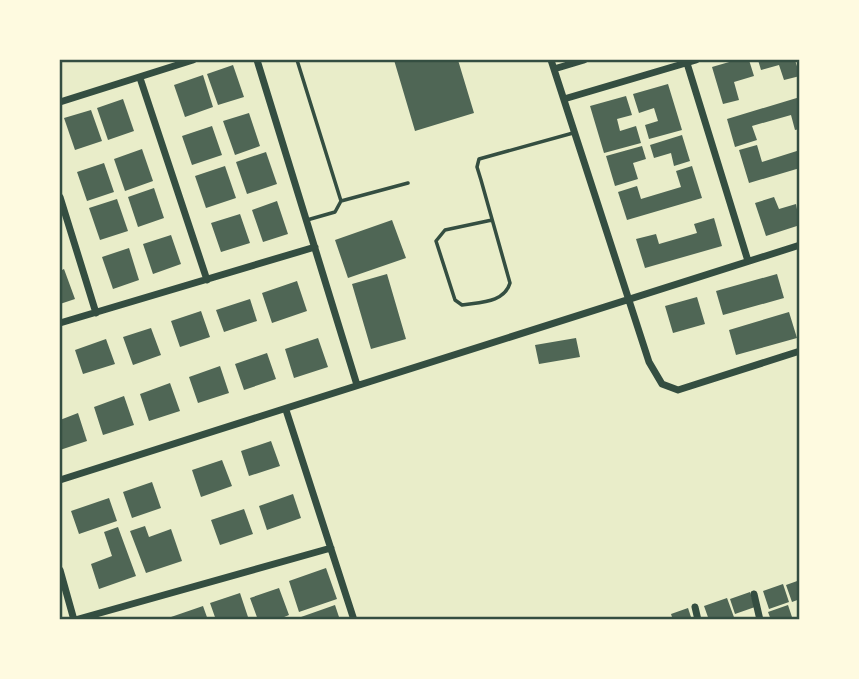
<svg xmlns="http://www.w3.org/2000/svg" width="859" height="679" viewBox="0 0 859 679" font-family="Lato,sans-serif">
<rect width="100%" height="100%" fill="#e9edc9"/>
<path fill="#4f6655" d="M394,60H458L474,113L415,131Z
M736,60H749L754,76L734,82L739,100L723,104L712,67Z
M758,60H795L800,76L784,80L779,65L761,70Z
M233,65L244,97L218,105L207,74Z
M203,75L213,107L185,117L174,85Z
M668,84L682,130L649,139L645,125L658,121L654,108L639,113L633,94Z
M626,96L632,115L617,119L620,131L636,126L641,143L604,153L590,106Z
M800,97V129L795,130L791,115L752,126L757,140L735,147L727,119Z
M123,99L134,131L108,140L97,108Z
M91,110L102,141L75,150L64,118Z
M249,113L260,146L235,155L223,121Z
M212,126L222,155L192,165L182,136Z
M682,135L690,161L674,166L671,153L654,158L650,145Z
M757,145L762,162L800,150V168L749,183L739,150Z
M642,146L646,159L633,163L638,179L615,186L606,156Z
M142,149L153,181L125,191L114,159Z
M266,152L277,184L247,194L236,162Z
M104,163L114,192L87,201L77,172Z
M225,166L236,198L206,208L195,176Z
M692,166L702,198L627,220L618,192L637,186L641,199L681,187L676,171Z
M154,188L164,218L138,227L128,197Z
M774,197L779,209L796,204L800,225L766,236L755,203Z
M117,199L128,231L100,240L89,208Z
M277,201L288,234L263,242L252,210Z
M240,214L250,243L221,252L211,223Z
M714,218L722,246L645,268L636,239L656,234L659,244L697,233L694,224Z
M392,220L406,258L348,278L335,240Z
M171,235L181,264L153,274L143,244Z
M129,248L139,280L113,289L102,257Z
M64,269L75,299L60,304V271Z
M387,274L406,339L371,349L352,284Z
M777,274L784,298L723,315L716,291Z
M297,281L307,311L272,323L262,293Z
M697,297L705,324L673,333L665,306Z
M250,299L257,321L224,332L216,310Z
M201,311L210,337L180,347L171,321Z
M789,312L797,338L736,355L729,330Z
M151,328L161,355L133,365L123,337Z
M318,338L328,367L294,378L285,349Z
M576,338L580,357L539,364L535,345Z
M106,339L115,364L83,374L75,350Z
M267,353L276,379L244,390L235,364Z
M220,366L229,393L198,403L189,377Z
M170,383L180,411L149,421L140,394Z
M124,396L134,425L103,435L94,407Z
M78,413L87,441L60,450V420Z
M271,441L280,466L249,476L241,451Z
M222,460L232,486L201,497L192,470Z
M152,482L161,508L132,518L123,492Z
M293,494L301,518L267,530L259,506Z
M109,498L117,521L79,534L71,511Z
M244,509L253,534L220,545L211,520Z
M145,526L149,537L171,529L182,561L146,573L130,531Z
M118,527L136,576L99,589L91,564L112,556L104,532Z
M326,568L337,599L299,612L289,581Z
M800,580V599L792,602L786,585Z
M783,584L789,602L769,609L763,591Z
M279,588L289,615L277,620H258L250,598Z
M750,592L755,607L735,614L730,599Z
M240,593L249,620H216L210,603Z
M727,598L735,620H709L704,606Z
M335,605L340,620H302L301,617Z
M788,605L793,620H771L768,612Z
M203,606L208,620H172L171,617Z
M688,608L692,620H673L671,614Z"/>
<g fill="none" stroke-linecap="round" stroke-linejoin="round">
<path stroke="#344e41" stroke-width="3.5" d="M297,60L341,201L335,212L307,220
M341,201L408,183
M492,220L445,230L436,241L455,300L462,305C480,302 504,303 510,283L481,180L477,167L479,159L573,133"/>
<path stroke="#344e41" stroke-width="7" d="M257,60L357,385
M551,60L649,362L662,384L678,390L800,351
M686,60L748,261
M554,69L584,60
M140,78L207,280
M564,99L696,60
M60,102L193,60
M60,197L96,313
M60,323L315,247
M286,410L354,620
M60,480L800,245
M60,570L74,620
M754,594L760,620
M695,607L698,620
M75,620L331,548"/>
</g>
<rect width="859" height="679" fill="none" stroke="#fefae0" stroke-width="122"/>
<rect x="61" y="61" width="737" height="557" fill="none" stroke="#344e41" stroke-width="2.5"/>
</svg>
